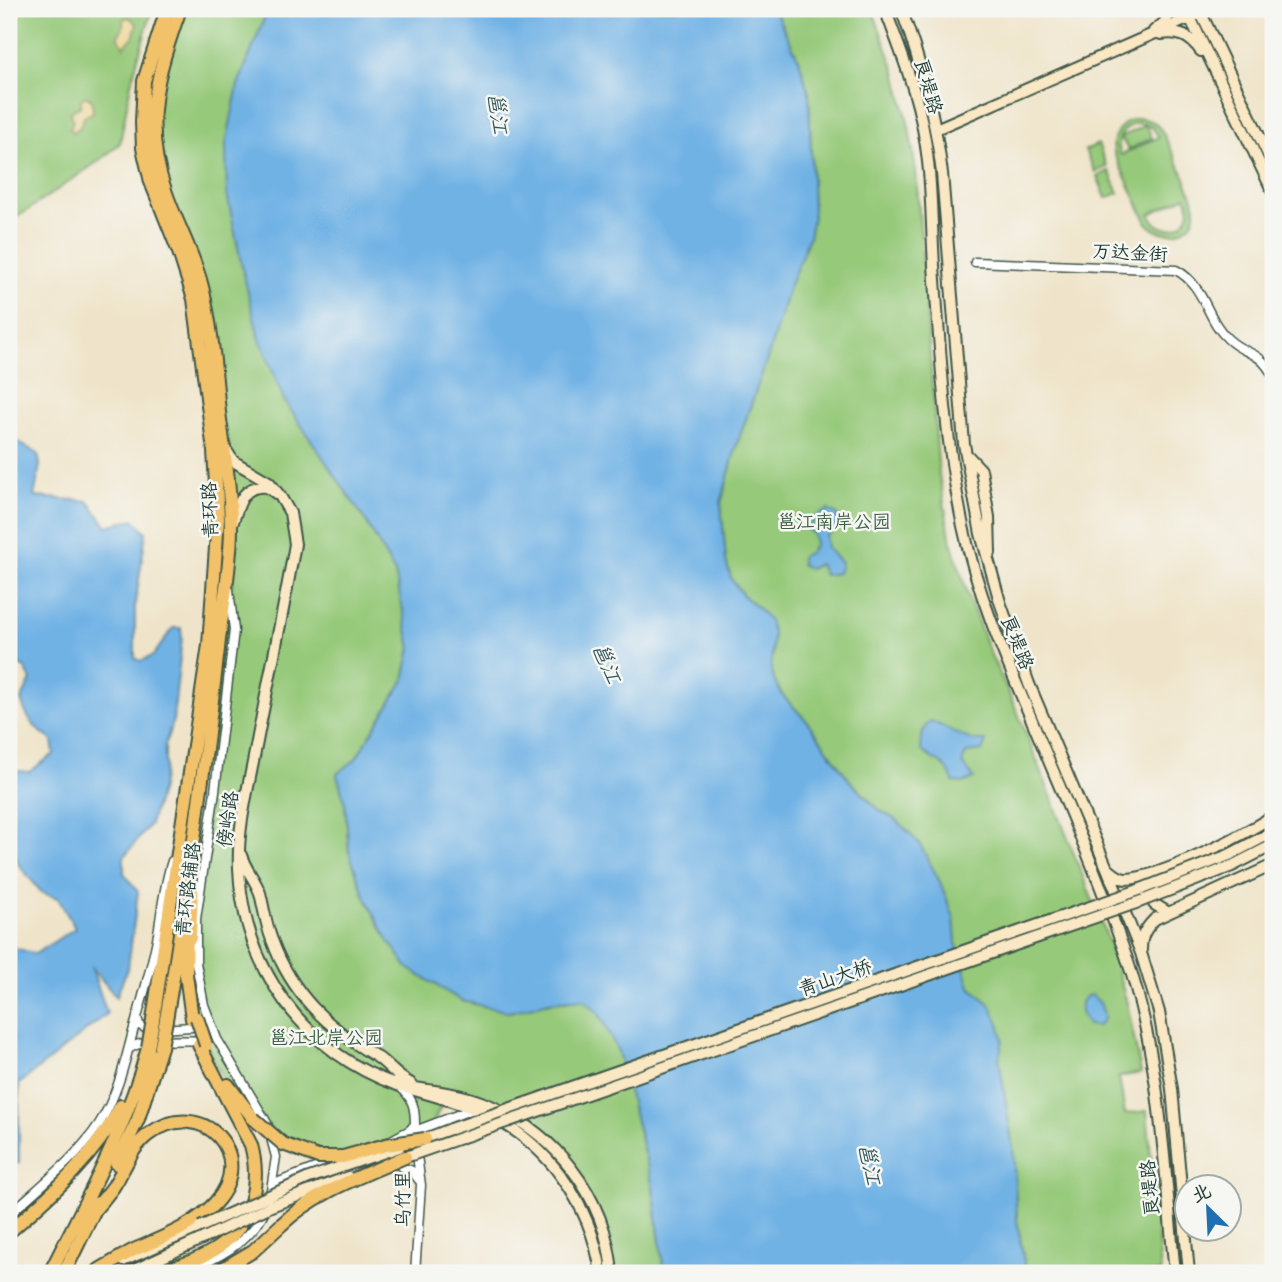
<svg xmlns="http://www.w3.org/2000/svg" width="1282" height="1282" viewBox="0 0 1282 1282" font-family="Mali,'LXGW WenKai TC',sans-serif">
<rect width="100%" height="100%" fill="#f6f6f2"/>
<filter id="ink" filterUnits="userSpaceOnUse"><feTurbulence type="fractalNoise" baseFrequency=".0143" numOctaves="2"/><feDisplacementMap in="SourceGraphic" scale="14" xChannelSelector="R" yChannelSelector="G"/><feConvolveMatrix kernelMatrix="1 2 1 2 8 2 1 2 1" color-interpolation-filters="sRGB"/></filter>
<filter id="wash" filterUnits="userSpaceOnUse"><feTurbulence type="fractalNoise" baseFrequency=".00686" numOctaves="4" result="noise"/><feDisplacementMap in="SourceGraphic" scale="28" xChannelSelector="R" yChannelSelector="G"/><feGaussianBlur stdDeviation="1.57" result="paint"/><feColorMatrix in="noise" values="0 0 0 0 0 0 0 0 0 0 0 0 0 0 0 0 0 1.4 0 .05"/><feComposite in="paint" operator="in"/></filter>
<g filter="url(#wash)">
<rect width="100%" height="100%" fill="#efe4c9"/>
<path fill="#96c979" stroke="#5a8356" stroke-width="2" fill-rule="evenodd" d="M9,9H152L131,83L120,143L103,158L25,212L9,220Z
M180,9H268L238,85L367,523L395,572L411,648L404,680L355,760L337,774L345,803L349,852L509,1012L549,1002L583,999L598,1012L618,1051L653,1187L664,1273H612L596,1209L540,1136L447,1094L425,1139L343,1157L291,1149L229,1088L216,1066L199,1025L191,985L193,883L209,734L230,491L153,123Z
M774,9H872L897,76L909,127L916,172L939,475L951,542L969,598L989,651L1017,711L1109,942L1127,1003L1141,1073L1119,1077L1125,1114L1147,1111L1161,1273H1026L1017,1221L1013,1149L999,1059L1003,1039L990,1004L970,987L956,943L954,918L939,880L899,822L878,809L851,782L806,720L782,695L774,680L771,668L773,651L761,611L742,594L731,578L726,561L721,503L736,447L767,359L789,287L809,237L813,215L809,94L799,60Z
M1141,118L1154,122L1162,131C1170,148 1197,196 1195,213C1194,223 1186,229 1177,232C1164,235 1156,232 1147,223L1115,155C1109,135 1122,120 1141,118ZM1138,123L1146,125L1121,137L1128,150L1152,138L1146,125L1152,127L1159,137L1121,155C1115,140 1122,127 1138,123ZM1186,196C1200,225 1161,242 1150,214Z
M1098,144L1107,167L1095,172L1085,150Z
M1109,171L1119,193L1106,198L1097,176Z"/>
<path fill="#eeda9e" stroke="#868c69" stroke-width="2" d="M129,17L137,24L133,37L124,47L118,36L123,27V19Z
M86,96L92,100L93,112L84,117L80,127L73,132L70,129L73,121L70,112L81,106V99Z"/>
<path fill="#71b2e5" stroke="#48788c" stroke-width="2" d="M268,9H774L799,60L809,94L813,215L809,237L789,287L767,359L736,447L721,503L726,561L731,578L742,594L761,611L769,621L773,634L771,668L774,680L782,695L806,720L851,782L878,809L899,822L919,843L939,880L954,918L956,943L970,987L990,1004L999,1023L1003,1039L999,1059L1013,1149L1017,1221L1026,1273H664L653,1187L618,1051L598,1012L583,999L549,1002L509,1012L462,1001L408,968L388,940L365,897L349,852L345,803L337,774L355,760L404,680L411,648L395,573L367,523L284,400L258,334L243,272L227,194L226,144L238,85Z
M9,431L11,438L38,454L40,465L34,497L88,501L107,526L134,519L146,532L135,606V658L141,661L153,656L173,628H181L182,638L173,720L165,745V767L160,792L150,824L124,857V873L138,892L128,967L116,997L91,966L107,1014L19,1084V1163L9,1166V946L35,954L75,928L58,898L42,893L18,864L9,834V770L29,772L54,754L52,740C35,729 27,720 21,700L31,680L25,668L9,660Z
M828,510L837,515L838,527L826,536L827,548L841,563L838,573L824,575L819,564L809,569L801,564V557L810,552L815,544L813,534L808,530L816,517Z
M931,721L973,741H986L982,751L966,753L962,763L974,778L963,783L953,782C947,760 936,764 921,750C922,738 921,729 931,721Z
M1092,995L1100,1003L1105,1017L1098,1026L1088,1025L1081,1013V1002L1087,996Z"/>
</g>
<g filter="url(#ink)">
<g fill="none" stroke-linecap="round" stroke-linejoin="round">
<defs>
<path id="street" d="M975,262L1176,270C1205,285 1206,319 1228,339C1246,356 1259,349 1273,376
M229,590L234,630L215,791L196,919V963L204,1005L217,1039L267,1123L276,1157L270,1196
M137,1017L139,1025L149,1030L204,1026
M129,1049C144,1037 186,1042 205,1040
M407,1134L473,1109
M391,1140L410,1130L415,1124C415,1108 413,1098 400,1087
M396,1164L412,1171L419,1180
M274,1184L336,1160
M9,1215C40,1186 76,1159 99,1124C118,1095 125,1061 134,1028C143,997 152,966 158,934C162,909 164,885 172,861
M182,1273C215,1260 251,1243 266,1208
M415,1273L421,1185L416,1148"/>
<path id="secondary" d="M885,9C900,49 917,92 924,134C932,177 931,221 934,265C940,352 945,441 963,526C977,593 1004,655 1031,718C1064,797 1098,875 1126,956C1161,1058 1164,1167 1175,1273
M901,9C921,62 935,117 942,173L964,444L981,534L1000,602L1029,684L1107,868L1141,953L1159,1012L1172,1089L1189,1273
M1186,9L1273,192
M1199,9L1273,165
M1154,31L1164,23L1172,9
M1161,34C1179,31 1190,36 1201,51
M936,129L1201,13
M226,450L233,461L269,482L280,496L267,487C243,484 239,503 233,522
M968,456L981,470L989,517L990,553
M280,496L290,513L295,544C283,614 268,683 255,752C248,790 237,829 239,868C243,967 303,1051 397,1085
M241,855C245,869 255,879 260,893C264,909 266,925 272,940C292,995 328,1028 377,1057C389,1065 396,1077 410,1083
M1229,855L1273,832
M1232,866L1273,845
M1108,869C1113,873 1119,879 1126,879C1161,878 1243,835 1273,816
M1149,889L1154,904L1167,912
M1141,950C1141,936 1145,929 1155,919L1273,865
M425,1139L451,1129
M123,1261L200,1227
M128,1273L204,1238
M601,1273C591,1203 546,1139 479,1111C453,1100 424,1093 397,1085C424,1090 455,1092 481,1102C554,1129 606,1196 612,1273"/>
<path id="primary" d="M187,932L186,974L192,1019
M190,938L192,890
M153,1020L209,645L218,519L214,451L194,299L179,252L151,182L143,148L142,122L144,81L167,9
M166,1020C187,897 204,773 218,649C222,608 231,569 231,528C231,489 224,451 219,412C215,371 212,328 202,287C194,254 177,225 166,193C141,125 157,74 180,9
M228,1085L253,1118
M117,1164L138,1119L161,1047
M96,1208C102,1201 108,1194 113,1187C125,1169 131,1147 149,1134C203,1095 258,1156 215,1203C193,1227 161,1238 132,1251C121,1257 110,1264 99,1270
M9,1232C52,1194 94,1158 121,1106
M50,1273C86,1200 127,1127 148,1048
M64,1273L98,1203
M159,1273C179,1266 202,1259 219,1247C252,1223 261,1182 251,1145L199,1045
M216,1273L253,1251L281,1225"/>
<path id="highway" d="M1273,9V10"/>
</defs>
<use href="#street" stroke="#3e564a" stroke-width="11"/>
<use href="#secondary" stroke="#3e564a" stroke-width="14"/>
<use href="#primary" stroke="#3e564a" stroke-width="16"/>
<use href="#highway" stroke="#3e564a" stroke-width="18"/>
<use href="#street" stroke="#fff" stroke-width="8"/>
<use href="#secondary" stroke="#fae7c3" stroke-width="10"/>
<use href="#primary" stroke="#f2c26a" stroke-width="12"/>
<use href="#highway" stroke="#f2c26a" stroke-width="14"/>
<defs>
<path id="secondary-bridge" d="M451,1129L1136,891L1229,855
M400,1159L1139,902L1232,866
M200,1227L309,1178L399,1147
M204,1238L271,1206L348,1177"/>
<path id="primary-bridge" d="M197,1018L206,1045
M161,1047L166,1020
M148,1048L153,1020
M253,1118L283,1144L318,1157H343L386,1145L425,1139
M281,1225C315,1192 362,1176 405,1157"/>
</defs>
<use href="#secondary-bridge" stroke="#3e564a" stroke-width="14" stroke-linecap="butt"/>
<use href="#primary-bridge" stroke="#3e564a" stroke-width="16" stroke-linecap="butt"/>
<use href="#secondary-bridge" stroke="#fae7c3" stroke-width="10"/>
<use href="#primary-bridge" stroke="#f2c26a" stroke-width="12"/>
</g>
</g>
<g text-anchor="middle" stroke-width="5" stroke-linejoin="round" paint-order="stroke">
<g font-size="19" fill="#1f3d34" stroke="#f6f6f2">
<text transform="translate(929 86) rotate(74)" y="7">良堤路</text>
<text transform="translate(1130 252) rotate(3)" y="7">万达金街</text>
<text transform="translate(209 510) rotate(-92)" y="7">青环路</text>
<text transform="translate(1018 642) rotate(68)" y="7">良堤路</text>
<text transform="translate(227 819) rotate(-82)" y="7">傍岭路</text>
<text transform="translate(187 889) rotate(-83)" y="7">青环路辅路</text>
<text transform="translate(835 977) rotate(-19)" y="7">青山大桥</text>
<text transform="translate(1149 1188) rotate(-95)" y="7">良堤路</text>
<text transform="translate(402 1199) rotate(-90)" y="7">乌竹里</text>
</g>
<g font-size="19" fill="#3d6045" stroke="#f6f6f2">
<text x="834" y="528">邕江南岸公园</text>
<text x="326" y="1044">邕江北岸公园</text>
</g>
<g font-size="21" font-style="italic" fill="#345a60" stroke="#f6f6f2">
<text transform="translate(498 113) rotate(82)" y="7">邕江</text>
<text transform="translate(607 663) rotate(67)" y="7">邕江</text>
<text transform="translate(870 1164) rotate(79)" y="7">邕江</text>
</g>
</g>
<rect width="1282" height="1282" fill="none" stroke="#f6f6f2" stroke-width="35"/>
<g transform="translate(1208 1208) rotate(336)"><circle r="33" fill="#f6f6f2" stroke="#a0aca6" stroke-width="2"/>
<path d="M0-5L12 26L0 18L-12 26Z" fill="#1f6fb2"/>
<text y="-10" font-size="19" font-weight="bold" text-anchor="middle" fill="#1f3d34">北</text>
</g>
</svg>
